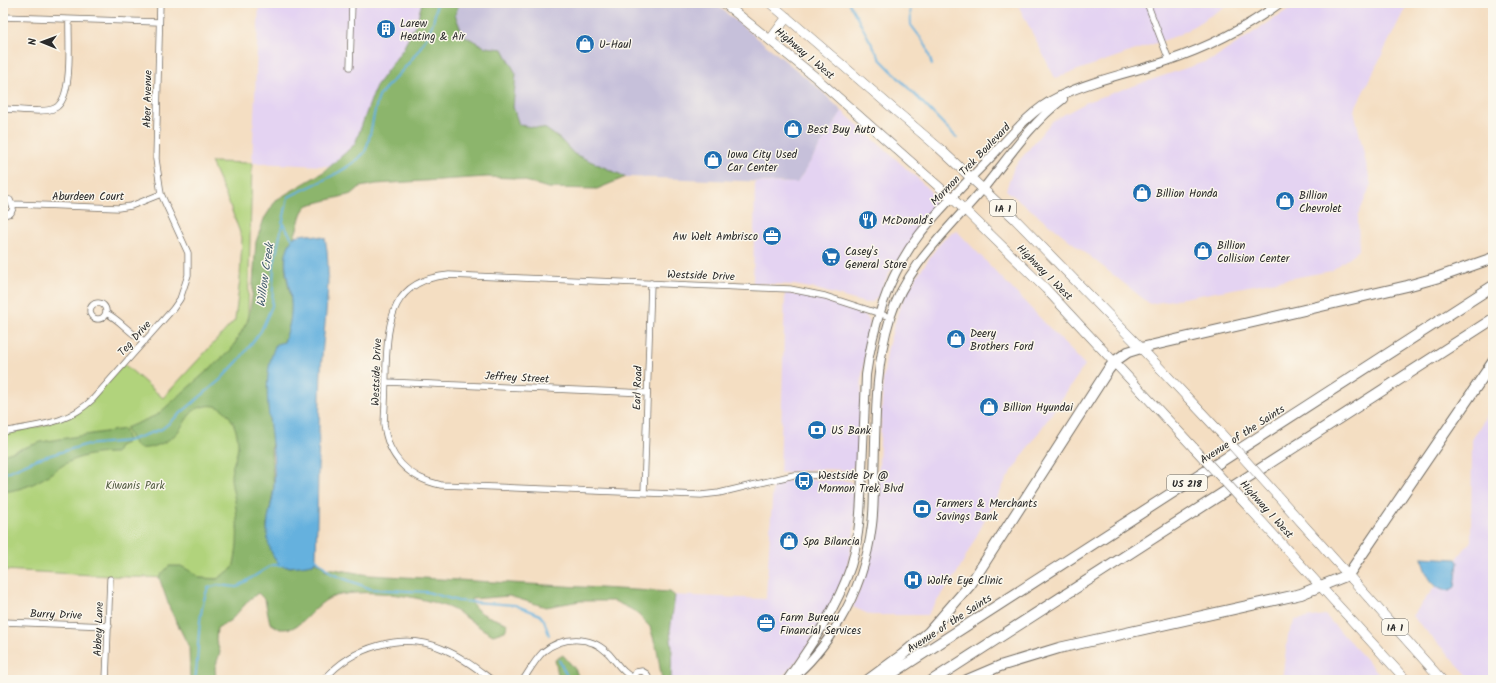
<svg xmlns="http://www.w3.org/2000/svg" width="1496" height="683" viewBox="0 0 1496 683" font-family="Kalam,sans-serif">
<rect width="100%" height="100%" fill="#fbf7ec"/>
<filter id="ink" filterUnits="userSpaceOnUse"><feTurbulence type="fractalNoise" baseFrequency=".025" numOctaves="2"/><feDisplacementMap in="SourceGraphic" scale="8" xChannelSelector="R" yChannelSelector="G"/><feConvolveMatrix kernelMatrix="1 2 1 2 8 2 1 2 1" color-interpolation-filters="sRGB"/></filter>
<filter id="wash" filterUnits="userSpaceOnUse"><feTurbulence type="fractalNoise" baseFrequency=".012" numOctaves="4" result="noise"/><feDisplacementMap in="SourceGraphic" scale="16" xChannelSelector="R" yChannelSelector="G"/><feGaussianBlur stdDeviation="0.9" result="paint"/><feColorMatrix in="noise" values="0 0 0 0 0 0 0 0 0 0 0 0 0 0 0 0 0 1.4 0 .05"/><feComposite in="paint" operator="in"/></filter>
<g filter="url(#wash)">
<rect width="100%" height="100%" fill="#f4dec2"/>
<path fill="#e4d3f2" d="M259,3H434L377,168L252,163Z
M1017,3H1231L1179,35L1055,78Z
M1298,3H1408L1354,110L1371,185L1358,216L1359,250L1331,271L1150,304L1006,190L1014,167L1052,121L1089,101L1213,59Z
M842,111L917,178L930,191L935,199L934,211L889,273L878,297L872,302L865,303L816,289L794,285L753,283L755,182L797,183Z
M956,230L1085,365L1006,480L957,573L927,615H871L853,607L866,573L876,529L883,379L888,347L899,309L909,288L937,247L947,236Z
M785,293L806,296L828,302L866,316L870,322L862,377L858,462L850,470L817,469L780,473Z
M1493,404V680H1472L1412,616L1471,541L1472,440Z
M802,479L849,481L857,487L858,495L853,541L846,570L829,611L802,655L779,680H667L670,595L766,599L773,483Z
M1325,615L1385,680H1282L1288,636L1295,620Z"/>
<path fill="#c6c0da" d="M434,3H714L815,85L842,111L797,183L377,168Z"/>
<path fill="#b1d37c" stroke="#6e7f54" d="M211,162L252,163L241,579L129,577L3,570V432L42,426L83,408L124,364L163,398L235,320L240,279L242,238L229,203Z"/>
<path fill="#8cb56c" stroke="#5c704c" d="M422,3H459L455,15L463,35L485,47L503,49L516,74L513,107L519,125L546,129L560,139L574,154L626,177L597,189L548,188L515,178L487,177L376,184L360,187L352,194L308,205C300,211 300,220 297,229C295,238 288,244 286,254C283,270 289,284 291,300C293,314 289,329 284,342L271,450L274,487L267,526L268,540L272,553L280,564L290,567L313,564L315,562L325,567V571H328V568L369,575L670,592L675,596L670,631L672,648L671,680H662L657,650L650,627L635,611L614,601H580L546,607L509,596L471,599C474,615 495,618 508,624L505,631L493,635C478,628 467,616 452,609C423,596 359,586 330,598C316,604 305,623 292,628C288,629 283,629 280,629L270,623L265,600L258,593L250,599L231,620L217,628L216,640L220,652L215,668L216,680H190L189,647L170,609L159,577L169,566H181L192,572L200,578L217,579L233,568C239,546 238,523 235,501C234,494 231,485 231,477C231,466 238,455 238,445C238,427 227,402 206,406C191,408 188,418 180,429C172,441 152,450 138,448L131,439L126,428L157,415L231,350L248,320L252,297L256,242L264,219L276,200L325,171L355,144L376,86L403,49L417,21Z
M124,429L128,440L126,443L119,446L116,453C102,453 89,454 76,459C64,463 55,471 44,478C31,486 18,490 3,492V455L41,442Z
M563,655L575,669L580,680L559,679L555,660Z"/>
<path fill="#65b1de" stroke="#486e84" d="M306,234L325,238C333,276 323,331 321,371C318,434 318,497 316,560L313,564C306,565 285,569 280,565C274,559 269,549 268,541C264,521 273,505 274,486C277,441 256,387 276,344L284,342C289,329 292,316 291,302C290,279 277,256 295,236Z
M1422,557L1456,559L1458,562L1455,587C1438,600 1423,572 1422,557Z"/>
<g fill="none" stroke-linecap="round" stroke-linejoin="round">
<path stroke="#65b1de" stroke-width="2" d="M849,3L880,59L957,138
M910,3L911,25L926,45L932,65
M282,222L293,240
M3,474L37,459L85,445L128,441L162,429L220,380L239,360L261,331L272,306L274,264L288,197C312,185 347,172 364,153C370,146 373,110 379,97C383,89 393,81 399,74C416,56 437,28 436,3
M315,558L332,574L371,589L427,592L458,601L515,605L540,615L544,620L549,635
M559,660L569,680
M195,680C200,649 196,617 208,588L218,585L237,587L272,565H282"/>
</g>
</g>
<g filter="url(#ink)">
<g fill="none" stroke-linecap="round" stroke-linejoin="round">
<defs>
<path id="minor" d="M1147,3L1169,60
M3,17L159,22
M350,67L352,3
M3,109C16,109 44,114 55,108C74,98 68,39 69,20
M3,198L10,200L13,208L11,213L3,215
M13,204L118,208L131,206L161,194
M90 311a8 8 0 1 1 16 0a8 8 0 1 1-16 0Z
M106,313C121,320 131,336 145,341
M386,382L647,393
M3,432C38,424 65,426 93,399L173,309L180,299L188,275V253L161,194L156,159L160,3
M874,476L794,475L719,493L701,495L441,485C408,478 388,457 384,424C385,405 386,385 386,366C388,319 392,280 449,275L790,289L825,296L890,317
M644,493L651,283
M3,622L109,626
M106,680L110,579
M324,680C351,647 403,631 443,649C461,656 477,669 492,680
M523,680C529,671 535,660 543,652C562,636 590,635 608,653C616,661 621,672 632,677
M632,680L636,672L642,671L647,674L649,680"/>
<path id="secondary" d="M792,678C811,663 826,643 839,622C857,592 868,559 872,525C874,509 874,493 874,478C876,425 874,369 890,318C906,266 949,229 983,189C1008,158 1031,123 1063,99
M787,680C812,644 837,608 851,566C860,536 861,504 862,472C863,440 865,407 866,375C873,325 888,275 919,235C941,207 967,182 991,157C1010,136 1032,109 1058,97C1089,81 1133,72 1167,61C1206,48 1247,27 1280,3"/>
<path id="primary" d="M724,3L814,76L964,209L1046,289L1194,448
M770,3L939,148L1015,219L1141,348L1219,431
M770,40L787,17
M1276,494L1442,680
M1251,510L1406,680"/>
<path id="motorway" d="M868,680L902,655L929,632L970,585L1108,370L1115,361L1128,352L1141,348L1407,286L1439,277L1493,258
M882,680L1493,286
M933,680L1493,319
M967,680L1000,666L1059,648L1301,594L1348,575L1493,362"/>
</defs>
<use href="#minor" stroke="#716a60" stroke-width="7"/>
<use href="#secondary" stroke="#716a60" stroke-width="10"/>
<use href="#primary" stroke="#716a60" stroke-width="10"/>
<use href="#motorway" stroke="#716a60" stroke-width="12"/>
<use href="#minor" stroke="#fff" stroke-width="5.5"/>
<use href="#secondary" stroke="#fff" stroke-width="8"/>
<use href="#primary" stroke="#fff" stroke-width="9"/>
<use href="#motorway" stroke="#fff" stroke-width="10"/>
<defs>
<path id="primary-bridge" d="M1219,431L1276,494
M1194,448L1251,510"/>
</defs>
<use href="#primary-bridge" stroke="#716a60" stroke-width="10" stroke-linecap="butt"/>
<use href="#primary-bridge" stroke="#fff" stroke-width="9"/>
</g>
</g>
<defs>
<symbol id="building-disc" viewBox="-11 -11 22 22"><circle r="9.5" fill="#1f6fb2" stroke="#fbf7ec"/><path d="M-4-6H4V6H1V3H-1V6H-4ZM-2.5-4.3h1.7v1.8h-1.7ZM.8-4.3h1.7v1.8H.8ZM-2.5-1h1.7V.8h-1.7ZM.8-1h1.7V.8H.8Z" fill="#fff"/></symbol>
<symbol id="shop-disc" viewBox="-11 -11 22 22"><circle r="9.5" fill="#1f6fb2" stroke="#fbf7ec"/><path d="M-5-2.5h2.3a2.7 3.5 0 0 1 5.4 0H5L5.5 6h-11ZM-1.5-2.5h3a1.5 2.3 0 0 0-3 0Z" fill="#fff"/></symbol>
<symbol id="restaurant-disc" viewBox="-11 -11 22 22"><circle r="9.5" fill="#1f6fb2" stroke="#fbf7ec"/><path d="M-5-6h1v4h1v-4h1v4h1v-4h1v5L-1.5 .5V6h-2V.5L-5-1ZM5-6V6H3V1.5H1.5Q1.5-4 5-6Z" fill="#fff"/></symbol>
<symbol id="office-disc" viewBox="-11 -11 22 22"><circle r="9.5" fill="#1f6fb2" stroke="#fbf7ec"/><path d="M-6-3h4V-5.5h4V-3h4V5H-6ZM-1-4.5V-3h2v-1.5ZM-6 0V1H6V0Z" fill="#fff"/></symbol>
<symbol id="supermarket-disc" viewBox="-11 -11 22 22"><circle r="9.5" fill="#1f6fb2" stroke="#fbf7ec"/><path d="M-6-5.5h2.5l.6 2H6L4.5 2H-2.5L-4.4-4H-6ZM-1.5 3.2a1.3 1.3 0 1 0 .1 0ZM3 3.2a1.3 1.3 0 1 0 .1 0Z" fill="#fff"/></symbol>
<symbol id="bank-disc" viewBox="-11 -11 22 22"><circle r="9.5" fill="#1f6fb2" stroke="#fbf7ec"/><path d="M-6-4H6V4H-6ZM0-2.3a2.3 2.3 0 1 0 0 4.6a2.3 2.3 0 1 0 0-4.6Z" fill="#fff"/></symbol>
<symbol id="bus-disc" viewBox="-11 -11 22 22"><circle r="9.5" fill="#1f6fb2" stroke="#fbf7ec"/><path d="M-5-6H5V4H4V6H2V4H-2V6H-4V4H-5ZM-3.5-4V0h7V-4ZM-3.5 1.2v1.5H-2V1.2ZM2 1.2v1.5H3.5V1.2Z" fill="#fff"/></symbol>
<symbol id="hospital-disc" viewBox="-11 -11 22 22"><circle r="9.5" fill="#1f6fb2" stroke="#fbf7ec"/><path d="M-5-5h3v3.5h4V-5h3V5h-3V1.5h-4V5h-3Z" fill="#fff"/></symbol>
</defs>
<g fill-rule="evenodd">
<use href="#building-disc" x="375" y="18" width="22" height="22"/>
<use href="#shop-disc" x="574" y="33" width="22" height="22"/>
<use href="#shop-disc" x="782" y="118" width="22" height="22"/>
<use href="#shop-disc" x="702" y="149" width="22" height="22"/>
<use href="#shop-disc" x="1131" y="182" width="22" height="22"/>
<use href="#shop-disc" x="1274" y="190" width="22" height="22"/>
<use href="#restaurant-disc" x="857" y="209" width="22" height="22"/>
<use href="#office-disc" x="761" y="225" width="22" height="22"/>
<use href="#shop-disc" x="1192" y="240" width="22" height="22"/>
<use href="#supermarket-disc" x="820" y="246" width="22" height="22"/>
<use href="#shop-disc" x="945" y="328" width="22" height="22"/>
<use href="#shop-disc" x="978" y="396" width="22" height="22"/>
<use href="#bank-disc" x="806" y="419" width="22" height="22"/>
<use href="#bus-disc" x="793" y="470" width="22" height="22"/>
<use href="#bank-disc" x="911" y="498" width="22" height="22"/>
<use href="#shop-disc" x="778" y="530" width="22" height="22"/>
<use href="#hospital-disc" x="902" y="569" width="22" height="22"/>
<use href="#office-disc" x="755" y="612" width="22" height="22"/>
</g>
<g text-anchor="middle" stroke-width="3" stroke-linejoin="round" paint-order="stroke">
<g fill="#fbf7ec" stroke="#696865" stroke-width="1">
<rect x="990" y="200" width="26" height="16" rx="3"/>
<rect x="1167" y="475" width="40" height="16" rx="3"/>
<rect x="1382" y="619" width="26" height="16" rx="3"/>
</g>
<g font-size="10" font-weight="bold" fill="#2b2b2b">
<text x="1003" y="212">IA 1</text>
<text x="1187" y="487">US 218</text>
<text x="1395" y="631">IA 1</text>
</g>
<g font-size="11" fill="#2b2b2b" stroke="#fbf7ec" text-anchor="start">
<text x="400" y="27">Larew<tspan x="400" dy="13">Heating &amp; Air</tspan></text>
<text x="599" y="48">U-Haul</text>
<text x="807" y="133">Best Buy Auto</text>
<text x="727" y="158">Iowa City Used<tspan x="727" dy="13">Car Center</tspan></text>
<text x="1156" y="197">Billion Honda</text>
<text x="1299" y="199">Billion<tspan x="1299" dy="13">Chevrolet</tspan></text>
<text x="882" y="224">McDonald's</text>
<text x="758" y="240" text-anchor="end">Aw Welt Ambrisco</text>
<text x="1217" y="249">Billion<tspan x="1217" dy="13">Collision Center</tspan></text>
<text x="845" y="255">Casey's<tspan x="845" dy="13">General Store</tspan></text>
<text x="970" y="337">Deery<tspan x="970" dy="13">Brothers Ford</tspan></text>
<text x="1003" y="411">Billion Hyundai</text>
<text x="831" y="434">US Bank</text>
<text x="818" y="479">Westside Dr @<tspan x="818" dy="13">Mormon Trek Blvd</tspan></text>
<text x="936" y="507">Farmers &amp; Merchants<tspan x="936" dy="13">Savings Bank</tspan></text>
<text x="803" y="545">Spa Bilancia</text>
<text x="927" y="584">Wolfe Eye Clinic</text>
<text x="780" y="621">Farm Bureau<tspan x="780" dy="13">Financial Services</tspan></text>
</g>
<g font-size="11" fill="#2b2b2b" stroke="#fbf7ec">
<text transform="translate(805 53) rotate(40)" y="4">Highway 1 West</text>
<text transform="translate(147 99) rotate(-89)" y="4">Aber Avenue</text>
<text transform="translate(970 164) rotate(-46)" y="4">Mormon Trek Boulevard</text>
<text x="88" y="200">Aburdeen Court</text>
<text transform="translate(1045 272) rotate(45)" y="4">Highway 1 West</text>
<text transform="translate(701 275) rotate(2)" y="4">Westside Drive</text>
<text transform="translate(134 338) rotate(-48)" y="4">Teg Drive</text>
<text transform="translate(376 372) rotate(-88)" y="4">Westside Drive</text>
<text transform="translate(517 377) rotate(3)" y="4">Jeffrey Street</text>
<text transform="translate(637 388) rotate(-88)" y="4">Earl Road</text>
<text transform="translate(1242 434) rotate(-33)" y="4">Avenue of the Saints</text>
<text transform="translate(1267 509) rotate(48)" y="4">Highway 1 West</text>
<text transform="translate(56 614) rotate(2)" y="4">Burry Drive</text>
<text transform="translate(949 623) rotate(-33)" y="4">Avenue of the Saints</text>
<text transform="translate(98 629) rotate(-88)" y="4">Abbey Lane</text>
</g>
<g font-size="11" fill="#535d43" stroke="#fbf7ec">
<text x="135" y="489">Kiwanis Park</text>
</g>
<g font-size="12" font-style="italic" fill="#3f5a6a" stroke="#fbf7ec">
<text transform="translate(265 275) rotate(-82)" y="4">Willow Creek</text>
</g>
</g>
<rect width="1496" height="683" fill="none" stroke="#fbf7ec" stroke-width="16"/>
<g transform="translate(42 42) rotate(271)" stroke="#fbf7ec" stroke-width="3" paint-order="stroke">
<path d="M0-3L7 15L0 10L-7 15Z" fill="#2b2b2b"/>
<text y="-6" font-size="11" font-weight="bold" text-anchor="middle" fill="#2b2b2b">N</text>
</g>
</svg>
